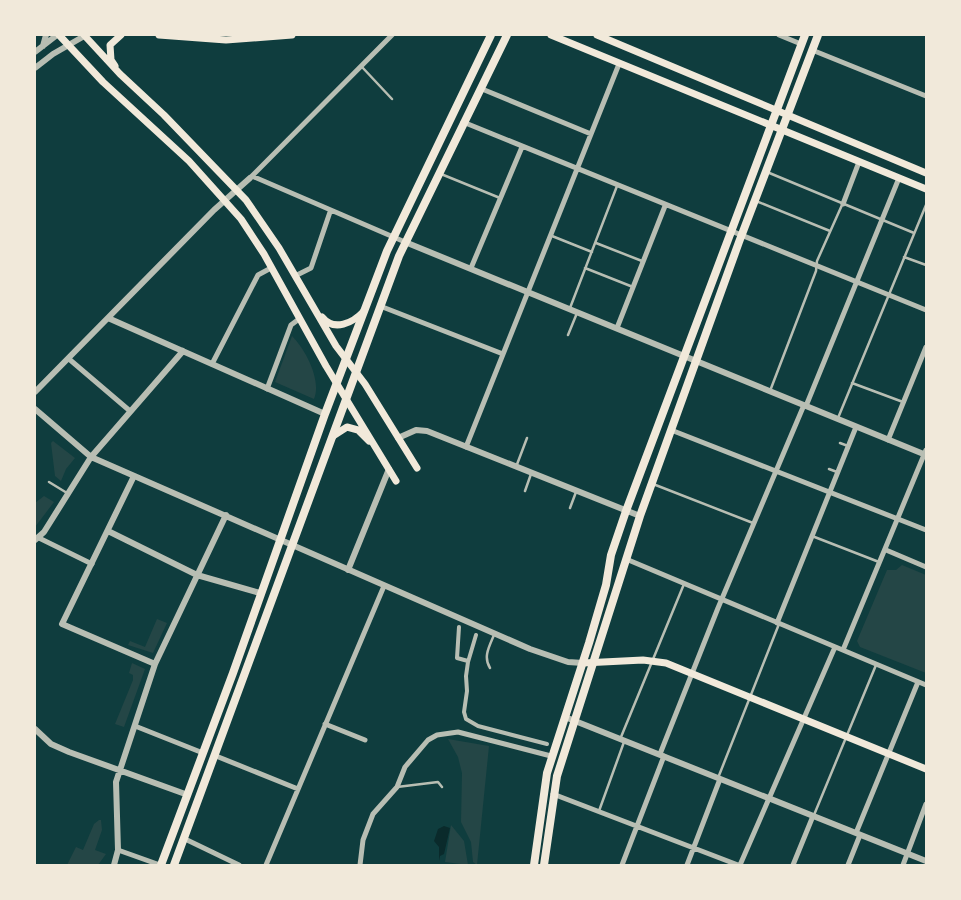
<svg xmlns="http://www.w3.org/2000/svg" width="961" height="900" viewBox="0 0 961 900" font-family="Rubik,sans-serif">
<rect width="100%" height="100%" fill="#0f3d3e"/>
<path fill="#244646" d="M292,336C305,349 322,380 314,399L275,382Z
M53,441L75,458L66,469L61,481L55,476L51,443Z
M44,496L54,502L35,527V503Z
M902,565L926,575V673L860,647L857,641L887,570H896Z
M157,619L167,623L153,653L128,645L130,641L145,647Z
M132,663L145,669L124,727L115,724L133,680V675L129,673Z
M448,739L489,746L477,865L473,862L471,842L461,822L462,773L458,757Z
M99,820H101L102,830L95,850L106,854L98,865H67L76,847L83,850L94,824Z
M451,825L464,841L468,865L445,862Z"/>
<path fill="#0a2a2b" d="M444,826L450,828L444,854L440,856L439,861V847L434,841L438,829Z"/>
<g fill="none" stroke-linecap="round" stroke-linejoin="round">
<path stroke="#b8beb3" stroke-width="2.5" d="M362,67L392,99
M767,172L914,233
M441,174L500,198
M756,201L830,231
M552,236L592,252
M596,243L642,261
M904,257L926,265
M585,268L633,287
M570,308L617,186
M568,335L577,313
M852,383L903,402
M770,391L816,271L817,261L842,205
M838,418L926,205
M840,443L848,446
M516,467L527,438
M829,469L837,472
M49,482L67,493
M653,484L753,523
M525,491L531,474
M570,508L576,492
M812,536L879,562
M490,668C483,657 489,647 494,635
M621,737L684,584
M718,778L779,624
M397,787L438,782L442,787
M599,811L624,742
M814,815L876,665"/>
<path stroke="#b8beb3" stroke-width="4" d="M459,627L457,658L468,661
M476,635L468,662L466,676L467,691L464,712L466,719L478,726L547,744"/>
<path stroke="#b8beb3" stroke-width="5" d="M779,35L801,44
M812,50L926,96
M482,89L591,134
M463,122L926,310
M252,176L405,242
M250,178L392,35
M843,204L859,162
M471,268L522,147
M295,276L311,268L330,212
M380,306L503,354
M617,328L665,206
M69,359L130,411
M212,364L258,275L271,268
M267,389L291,325L299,319
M806,406L899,178
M671,430L926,530
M888,440L926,347
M466,447L619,64
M39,538L92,564
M886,550L926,567
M626,559L926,685
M777,623L856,427
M843,650L926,450
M325,724L365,740
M135,726L203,753
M660,754L718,608L804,405
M216,756L298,789
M553,794L738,865
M856,833L918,682
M185,839L239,865
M118,850L160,865
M266,865L384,586
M360,865L363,840L373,814L397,787L405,767L428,740L437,735L458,732L551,756
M622,865L664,756
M687,865L720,779
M740,865L835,647
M793,865L813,816
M848,865L860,835
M903,865L926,804"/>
<path stroke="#b8beb3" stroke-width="6" d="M43,46L46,35
M35,52L57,35
M35,68L53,54L86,35
M405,242L926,455
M108,318L325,414
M35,392L214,210L250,178
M35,409L91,457L530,649L568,662L583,663
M398,438L416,430L427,431L640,516
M134,476L62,624L155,664
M108,531L197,575L260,593
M35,540L44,532L91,457L183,351
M348,570L389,469
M565,717L926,861
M35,729L51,744L69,752L188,795
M114,865L118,850L116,782L155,664L226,515"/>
<path stroke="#f1e9da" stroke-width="7" d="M59,35L103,82L189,161L241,219L264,254L326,366L396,481
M84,35L120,74L164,115L246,200L279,248L336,346L365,384L417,468
M159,35L226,40L292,35
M551,35L926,189
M597,35L926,173
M115,66L111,60L110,45L121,35
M322,317C334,332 353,323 364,311
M333,436L347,427L358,430L369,441
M583,663L643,660L666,663L926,769"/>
<path stroke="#f1e9da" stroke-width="8" d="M534,865L547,773L589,643L606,585L611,555L626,511L805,35
M544,865L557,776L640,516L739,242L818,35"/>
<path stroke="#f1e9da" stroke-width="8" d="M161,865L233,673L325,414L387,251L491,35
M174,865L399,256L507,35"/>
</g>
<rect width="961" height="900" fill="none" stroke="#f1e9da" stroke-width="72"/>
</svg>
